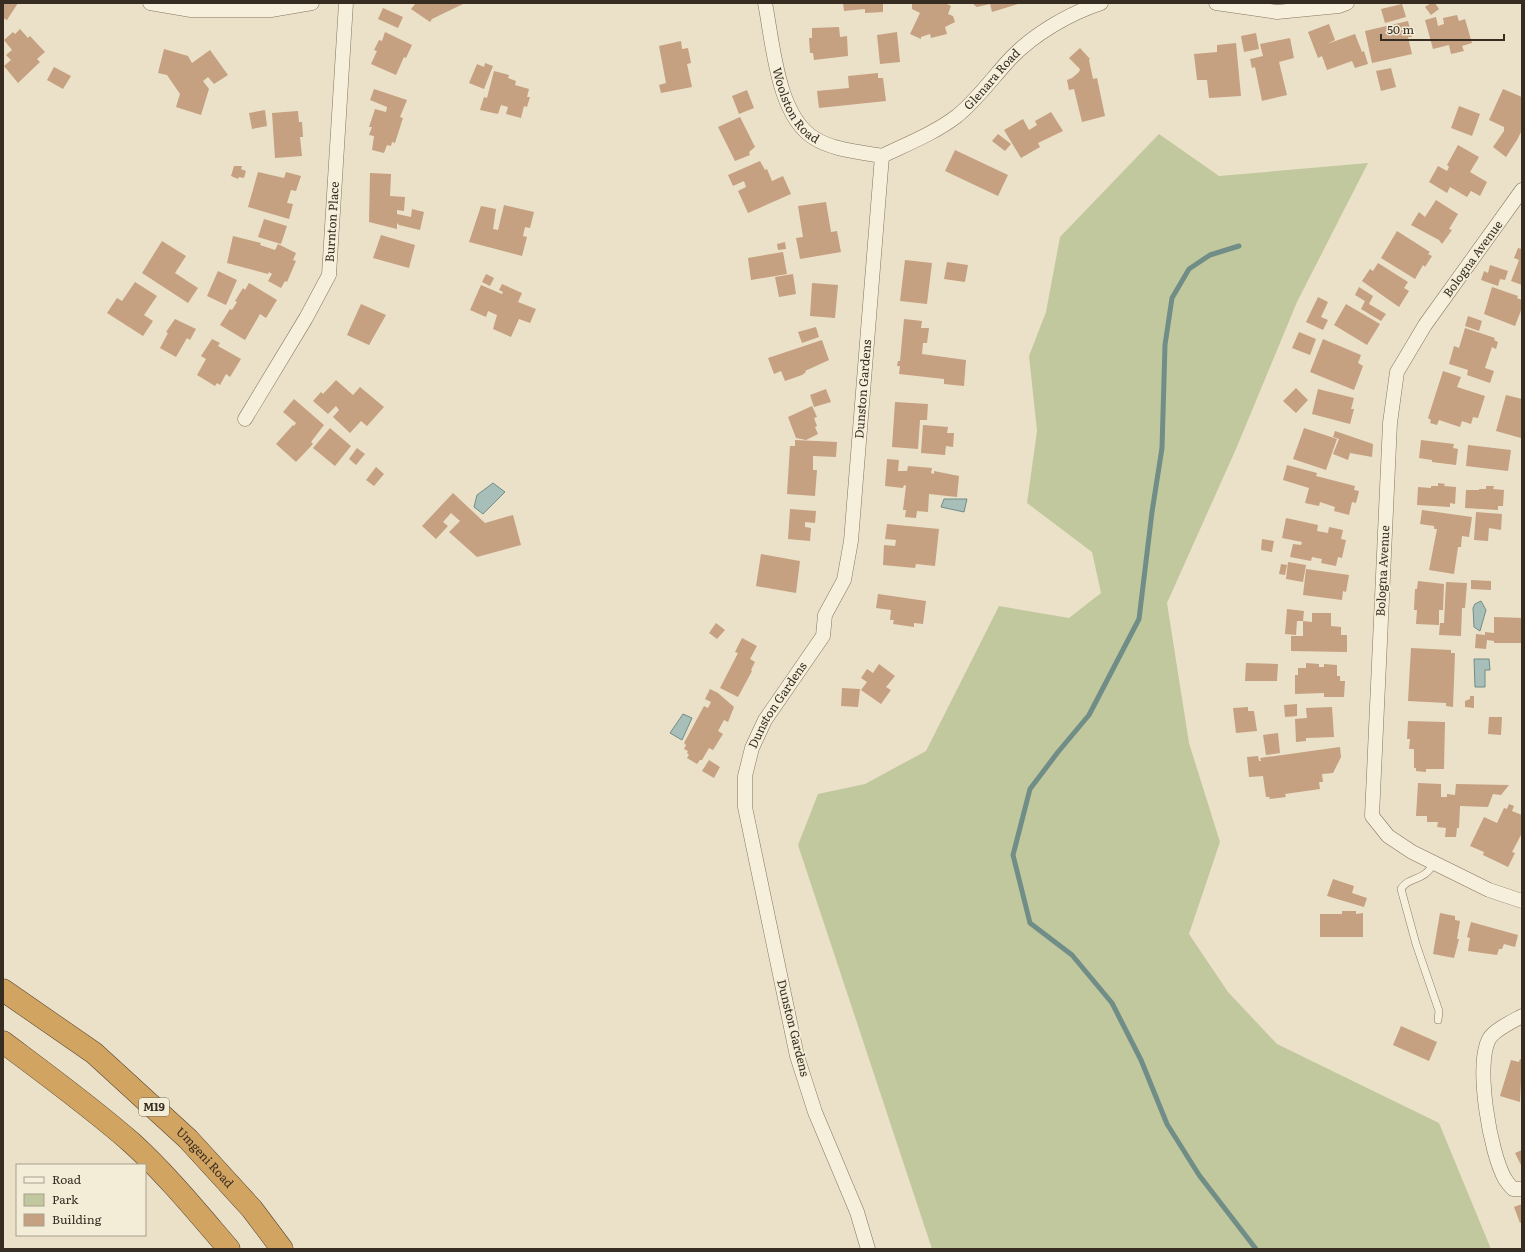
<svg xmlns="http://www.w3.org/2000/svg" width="1525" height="1252" viewBox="0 0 1525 1252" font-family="Literata,serif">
<rect width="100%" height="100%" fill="#ebe1c8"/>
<path fill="#c2c89d" d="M1159,134L1219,176L1368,163L1297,302L1236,449L1167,603L1189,743L1220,842L1189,934L1228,992L1277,1044L1439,1123L1491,1249H932L798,845L818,794L865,784L926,751L999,606L1069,618L1101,593L1092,552L1027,503L1037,431L1029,356L1046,312L1060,237Z"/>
<path fill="#a8bfb9" stroke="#708d87" d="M493,483L505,492L483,514L474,507L477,495Z
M944,499H967L964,512L941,507Z
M1481,601L1486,610L1480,631L1474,627L1473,608L1475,604Z
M1474,659H1489L1490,670H1485V687H1475Z
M683,714L692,718L682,740L670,733Z"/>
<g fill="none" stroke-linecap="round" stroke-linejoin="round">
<path stroke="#708d87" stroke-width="5" d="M1239,246L1210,255L1189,269L1172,298L1165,345L1162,448L1152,512L1139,619L1089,715L1058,752L1030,789L1013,855L1030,923L1072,955L1112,1003L1141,1060L1167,1124L1199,1175L1256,1249"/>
</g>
<path fill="#c5a081" d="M3,3H18L7,20L3,18Z
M416,3H465L432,19L430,22L411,9Z
M843,3H883V12L865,13V9L844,11Z
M912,3H945L951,6L948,14L953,16L955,22L945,27L947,34L931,38L930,34L921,37V39L910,34L920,13L912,9Z
M974,3H1018V4L992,12L990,4L977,7L974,5Z
M1431,3H1435L1439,9L1431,15L1425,7Z
M1402,4L1406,17L1385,23L1381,9Z
M383,8L403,17L398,28L378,19Z
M1457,15L1459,21L1465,19L1472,43L1462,46L1464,51L1451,54L1449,45L1433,49L1425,20L1436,17L1438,26L1444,24L1443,18Z
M1408,21L1412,37H1408L1412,54L1372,63L1365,31Z
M1329,24L1335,40L1327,44L1355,34L1362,52L1364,51L1368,64L1355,68L1352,61L1327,70L1322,56L1318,58L1308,32Z
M839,27L840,37L847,36L848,56L814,60L813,53H810L809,38H812V28Z
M20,29L28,38L30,36L45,52L37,59L40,62L18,83L4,66L11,60L6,55L12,50L4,40L13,32L15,34Z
M385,32L412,45L406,58L404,57L396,75L371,64L377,51L374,50L379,40L382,41Z
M897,32L900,62L880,64L877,35Z
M1256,33L1259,49L1244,52L1241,36Z
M1290,38L1294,58L1279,62L1287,95L1262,101L1255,67L1252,68L1250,59L1263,56L1260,44Z
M681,41L682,49L688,48L691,63L687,64L692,87L661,93L659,85L666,83L659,46Z
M1236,43L1241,96L1209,98L1207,80H1197L1194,54L1217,52V45Z
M1080,48L1090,59L1089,60L1093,79L1097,78L1105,116L1082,122L1074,89L1069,90L1067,80L1072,78L1079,72L1080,69L1069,58Z
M164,49L188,56L192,63L210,50L228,75L214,84L208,77L203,81L209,89L201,115L176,107L180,94L167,75L158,73Z
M485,63L493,66L484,89L469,83L477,64L484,67Z
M54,67L71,76L63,89L47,80Z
M1391,68L1396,87L1381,91L1376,71Z
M494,71L509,75L508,78L516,81L515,85L529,89L527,97H530L527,107L524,106L521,118L506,114L508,107L501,105L498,114L480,110L484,97L487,98Z
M878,73V78H883L886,101L819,108L817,91L849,88L848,76Z
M374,89L407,100L400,117L403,118L395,143L392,142L391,146L387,145L384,153L372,150L374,136L369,135L372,127H369L375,109L386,112L387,107L370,100Z
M1503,89L1522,97V130L1517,140L1506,157L1493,147L1504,131V127L1489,120Z
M747,90L754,108L739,114L732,96Z
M1459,106L1480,114L1472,136L1451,128Z
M265,110L267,126L252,129L249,113Z
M298,111L299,122H302L303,137H300L302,156L275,158L272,113Z
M1051,112L1063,131L1038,143L1040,147L1021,158L1004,130L1023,119L1029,130L1037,125L1035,121Z
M740,117L755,147L749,152L750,155L735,161L718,127Z
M998,134L1011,144L1005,151L992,141Z
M1458,145L1479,157L1470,172L1487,182L1480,196L1471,191L1467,197L1450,187L1447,193L1429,182L1438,166L1447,171L1449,167L1447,165Z
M955,150L1008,175L998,196L945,171Z
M760,161L765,170L767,169L772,181L783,176L791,194L748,213L738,191L746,187L744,181L733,186L728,175Z
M234,166H242L241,169L246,171L244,178L239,177L238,179L231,176Z
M258,172L284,178L286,172L301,176L296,191L291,190L287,203L293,204L289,219L248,207Z
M370,173L391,174L390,196L405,197L404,211L397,210V214L411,217L412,209L424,212L420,230L399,225L397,223V229L369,222Z
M1436,200L1458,214L1449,229L1452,230L1442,244L1439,240L1411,225L1419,212L1425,217Z
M826,202L831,232L837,231L841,252L800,259L796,238L803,237L798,206Z
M504,205L534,212L530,228L525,227L523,236L527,237L522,256L469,242L481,206L496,209L493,229L498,230Z
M264,219L287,226L281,244L258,237Z
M1397,231L1430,252L1428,254L1432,256L1425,267L1423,265L1415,279L1381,258Z
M381,235L415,245L409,268L373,258Z
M233,236L261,243L260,245L275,250L278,244L296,253L293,260L296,261L287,282L285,281L281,288L268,281L272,274L269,272L268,274L227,263Z
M162,241L186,256L175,273L198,288L188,303L142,273Z
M785,242L786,249L778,250L777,244Z
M1518,248L1522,249V285L1511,281L1519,260L1514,258Z
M783,252L787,274L751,280L748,258Z
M905,260L932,263L927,304L900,301Z
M947,262L968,265L965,282L944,279Z
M1378,263L1408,282L1404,288L1409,291L1399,307L1362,281L1370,269L1373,271Z
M1490,265L1508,271L1505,280L1500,279L1498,286L1481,280L1484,271L1488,273Z
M218,271L237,280L226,305L207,296Z
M486,274L494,278L490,286L482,282Z
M793,274L796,294L779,297L775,277Z
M135,282L157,296L144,315L153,321L143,336L107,313L117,298L122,301Z
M249,283L277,300L266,318L260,314L245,340L220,325L230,309L232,310L237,302L235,301L243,288L245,290Z
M812,283L838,285L835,318L810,316Z
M502,284L522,293L518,302L536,309L530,323L519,319L511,337L493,329L497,315L488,311L486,317L470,310L481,285L502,294L503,292L499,290Z
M1359,287L1373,296L1369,304L1386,314L1381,321L1361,309L1365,301L1355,295Z
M1492,287L1518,296L1517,298L1522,300V308L1515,326L1484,314Z
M1318,297L1328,302L1321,317L1328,320L1323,330L1306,322Z
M361,304L386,315L369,345L347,335Z
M1346,304L1380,324L1367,345L1334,325Z
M1468,316L1482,321L1479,331L1465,326Z
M175,319L196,329L190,340L187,338L176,357L160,348L168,333L166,332Z
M904,319L922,321L921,328H929L927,343H923L922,354L966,360L964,386L944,384V379L899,374L900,366H897L898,361H900Z
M816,327L819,337L802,343L798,332Z
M1465,328L1495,338L1494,340L1498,342L1496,349L1492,347L1485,368L1494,371L1490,383L1467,375L1468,370L1449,364L1454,346L1459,348Z
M1299,332L1316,339L1310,355L1292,348Z
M212,339L220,343L218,346L241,359L230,377L226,374L220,385L217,383L215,386L197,375L206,359L201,356Z
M1323,339L1361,355L1358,363L1363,366L1354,390L1310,372Z
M822,340L829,360L805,371L806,372L802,375L785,381L781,371L774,374L768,358Z
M1443,371L1461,377L1457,387L1485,396L1478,418L1473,417L1471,424L1462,421L1460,427L1439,420L1437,425L1430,423L1431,420L1428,418Z
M336,380L353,395L360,387L384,407L367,426L361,421L350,433L333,417L339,410L336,406L328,414L313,401L321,392L323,394Z
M1296,388L1308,400L1296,413L1283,401Z
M826,389L831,402L814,407L810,395Z
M1318,389L1354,398L1351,409H1354L1350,424L1312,414Z
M1506,395L1522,399L1521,438L1496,431Z
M294,399L324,425L311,442L313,444L296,462L276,444L293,425L294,426L296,423L283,412Z
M895,402L928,404L927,420H920L918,449L892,447Z
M812,406L817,417L814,418L817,426L815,427L818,434L806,440L796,438L788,417Z
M923,425L948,427L947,433H954L953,447L946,446L945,455L921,453Z
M330,428L351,446L335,466L313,448Z
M1304,428L1337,439L1326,470L1293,459Z
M1335,431L1373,444L1372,457L1350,453L1348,460L1333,454L1339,439L1333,437Z
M795,440L837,442L836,457L813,456V470H817L815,496L787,494L790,446H795Z
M1421,440L1454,444L1453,448L1458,449L1456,465L1432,462V460L1419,458Z
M1468,445L1511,450L1508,471L1466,466Z
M357,448L365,454L356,465L349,459Z
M887,459L899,460L898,471H907L908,466L932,468L931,473L934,474V471L959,476L957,497L929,494L928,512L917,511L916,518L905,517L906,510H903L906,486L904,485L903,488L885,486Z
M1287,465L1317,473L1316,476L1355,486L1354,490L1359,491L1356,503L1352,502L1349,515L1334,511L1335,507L1320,502L1319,506L1305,503L1309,488L1283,480Z
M376,467L384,474L374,486L366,480Z
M1438,483L1445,484L1444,486L1456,487L1455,504L1450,503V507L1417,505L1418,487L1431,488V486H1438Z
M1486,486H1494L1493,489L1504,490L1503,506H1498V510L1465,508L1466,490H1479V489H1486Z
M453,493L485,523L513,515L521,545L477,557L449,532L460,521L451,513L443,522L448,526L436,539L422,526Z
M790,509L816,511L815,523L805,522V527L811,528L810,541L788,539Z
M1422,510L1472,517L1469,537L1462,536L1461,547H1458L1454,574L1429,570L1437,529H1434V526L1420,524Z
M1476,512L1502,514L1501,530L1489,528L1488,541L1474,540Z
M1286,518L1318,525L1317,531L1328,533L1329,527L1343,530L1341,539L1346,540L1342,558L1338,557L1336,566L1321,563L1322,559L1312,557L1311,561L1290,557L1293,544L1301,545L1302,542L1282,538Z
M887,524L939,529L935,566L916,564L915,568L883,565L884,545L895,546L896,540L885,539Z
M1262,539L1274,541L1272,552L1261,550Z
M761,554L800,561L796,593L756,586Z
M1288,562L1306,565L1303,582L1286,579Z
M1281,564L1287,565L1285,575L1279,574Z
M1306,569L1349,575L1346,592L1343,591L1342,600L1303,595Z
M1471,580L1491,581V590L1471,589Z
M1418,581L1444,584L1443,610H1439V625L1416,624L1417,610H1414L1415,589H1417Z
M1446,582L1467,583L1465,608H1462L1461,636L1439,635L1440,623H1444Z
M878,594L926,601L923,624L914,623V627L893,624L894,620H890L891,610L876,608Z
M1287,609L1304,611L1303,621H1297L1296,635L1285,634Z
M1312,613H1331V626L1341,627V635H1347V652L1291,651V636H1303V621L1312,622Z
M1494,617L1522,618V643H1494V641L1487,640L1486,649L1475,648L1476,634L1485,635V632L1494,633Z
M716,623L725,630L717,639L709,633Z
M742,638L757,646L750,659L755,662L751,670L752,671L738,697L720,688L738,653L735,652Z
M1411,648L1451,650V653H1455L1453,707L1446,706V703L1408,701Z
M1246,663L1278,664L1277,681H1245Z
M1306,663L1319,664V667H1324V664L1337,665V676H1340V681H1345L1344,697H1324V693L1295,694V675H1298V668H1306Z
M879,664L895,676L886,687L891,690L881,704L861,690L867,682L861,678L867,669L873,673Z
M842,688L860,689L858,707L841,706Z
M710,689L718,693L734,707L728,722L724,720L718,731L723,734L713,750L709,748L702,760H700L697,764L687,758L689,755L687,753L688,751L684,749L686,745L684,743L704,706L708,708L711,702L705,699Z
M1470,696H1474V708L1465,707V701L1470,699Z
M1297,704V716L1285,717L1284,705Z
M1248,707V711H1254L1257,731L1236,733L1233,708Z
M1332,707L1334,737L1306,738V741L1296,742L1295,719L1307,718L1306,708Z
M1489,717H1502L1501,735L1488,734Z
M1408,721L1445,722L1444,769H1426V772L1416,771V768H1414V749H1409L1410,739H1407Z
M1278,733L1280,753L1266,755L1263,735Z
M1340,747L1341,757L1333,773L1322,774L1323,782H1319L1320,789L1285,794L1286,797L1269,799L1270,797H1266L1263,776L1249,777L1247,757L1258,756L1259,761H1261L1260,758Z
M709,760L720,767L714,778L702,771Z
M1418,783L1441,784V797H1447V794L1455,795L1456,784L1509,785L1501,795L1493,794L1488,807L1460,806L1459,828H1457L1456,837H1445L1446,828L1437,827L1438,822H1427V816H1416Z
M1509,804L1514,806L1512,811L1522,815V833L1512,852L1515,853L1508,867L1483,855L1484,852L1470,846L1484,817L1497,823L1504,808L1507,809Z
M1333,879L1354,886L1352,893L1367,898L1364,907L1327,896Z
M1342,911H1356V914L1363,913V937H1320V914H1342Z
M1440,913L1455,916V920L1460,921L1457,939H1459L1454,958L1433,954Z
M1471,922L1518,935L1515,947L1504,944L1502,949H1499L1497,955L1468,951L1470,938L1467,937Z
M1401,1026L1437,1042L1429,1061L1393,1045Z
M1520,1059L1522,1060L1520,1102L1500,1096L1511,1060L1519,1062Z
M1522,1150V1167L1515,1153Z
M1522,1204V1222L1520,1223L1514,1207Z"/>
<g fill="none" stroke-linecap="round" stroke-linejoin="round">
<defs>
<path id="service" d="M1434,863C1423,883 1410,875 1401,889L1416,944L1439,1011L1438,1020"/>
<g id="minor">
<path d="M150,3L191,10H271L312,3"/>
<path id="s1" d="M765,3C773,43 777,115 814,138C833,150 860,152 882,156"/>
<path d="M1216,3L1277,12L1339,6L1347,3"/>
<path id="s2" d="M882,156C907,144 935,133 957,116C978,99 993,77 1011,58C1034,34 1070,13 1101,3"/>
<path d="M1522,190L1425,325L1397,372L1390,423L1372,816L1388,836L1412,852L1489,890L1522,901"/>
<path id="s3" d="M245,419L306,318L329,275L346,3"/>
<path d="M1522,1016C1513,1021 1494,1030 1489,1039C1475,1065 1490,1153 1505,1179C1507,1182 1510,1186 1513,1189H1522"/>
<path id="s4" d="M868,1249L857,1212L815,1112L797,1056L745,807V776L752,748L765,720L823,636L825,615L844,580L851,541L882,156"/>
</g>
<g id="motorway">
<path id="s5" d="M3,990L94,1053L188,1139L252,1209L282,1249"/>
<path d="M3,1042C47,1075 91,1107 132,1143C167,1175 198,1213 229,1249"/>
</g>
</defs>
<use href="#service" stroke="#85745e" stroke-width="8"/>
<use href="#minor" stroke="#85745e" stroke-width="15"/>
<use href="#motorway" stroke="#534332" stroke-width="23"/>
<use href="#service" stroke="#f6efdb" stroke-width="7"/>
<use href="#minor" stroke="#f6efdb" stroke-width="14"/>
<use href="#motorway" stroke="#d2a461" stroke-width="22"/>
</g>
<g text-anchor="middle" stroke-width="3.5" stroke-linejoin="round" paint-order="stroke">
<rect fill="#f3ecd7" stroke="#6f6658" stroke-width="1" x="139" y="1098" width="30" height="18" rx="3"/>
<g font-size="11" font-weight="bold" fill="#372c21">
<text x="154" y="1111">M19</text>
</g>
<g font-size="12" fill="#372c21" stroke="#f3ecd7">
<text dy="4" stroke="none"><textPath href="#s2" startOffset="136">Glenara Road</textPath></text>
<text dy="4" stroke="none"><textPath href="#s1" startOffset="109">Woolston Road</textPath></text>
<text dy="4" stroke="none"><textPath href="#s3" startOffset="220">Burnton Place</textPath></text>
<text transform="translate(1473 259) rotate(-54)" y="4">Bologna Avenue</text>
<text dy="4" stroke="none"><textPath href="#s4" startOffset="906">Dunston Gardens</textPath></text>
<text transform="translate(1383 571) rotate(-87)" y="4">Bologna Avenue</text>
<text dy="4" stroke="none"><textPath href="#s4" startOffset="570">Dunston Gardens</textPath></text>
<text transform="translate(793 1028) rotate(76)" y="4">Dunston Gardens</text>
<text dy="4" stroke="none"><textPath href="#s5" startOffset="263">Umgeni Road</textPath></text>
</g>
</g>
<rect width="1525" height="1252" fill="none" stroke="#372c21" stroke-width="8"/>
<rect x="16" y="1164" width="130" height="72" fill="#f3ecd7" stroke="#a89f8e"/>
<rect x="24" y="1177" width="20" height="6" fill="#f6efdb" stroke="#a89f8e"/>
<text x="52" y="1184" font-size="12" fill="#372c21">Road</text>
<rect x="24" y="1194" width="20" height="12" fill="#c2c89d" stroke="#a89f8e"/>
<text x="52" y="1204" font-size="12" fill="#372c21">Park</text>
<rect x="24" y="1214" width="20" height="12" fill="#c5a081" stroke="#a89f8e"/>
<text x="52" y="1224" font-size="12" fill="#372c21">Building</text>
<path d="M1381 34v6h123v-6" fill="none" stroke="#372c21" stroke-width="2"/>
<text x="1387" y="34" font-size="12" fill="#372c21" stroke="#f3ecd7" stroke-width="3" paint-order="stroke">50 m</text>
</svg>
